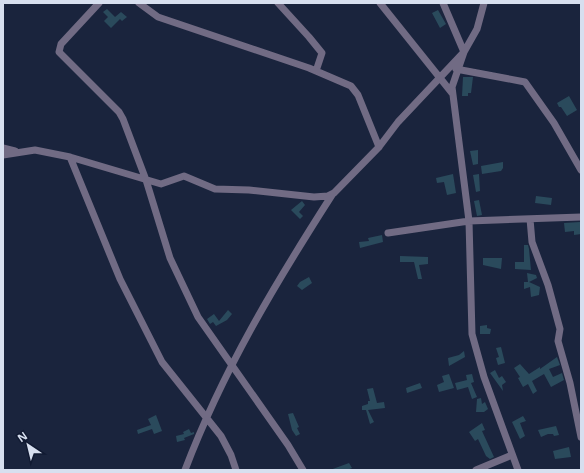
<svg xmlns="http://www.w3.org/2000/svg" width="584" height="473" viewBox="0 0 584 473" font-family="'Open Sans',sans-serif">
<rect width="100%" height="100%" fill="#1a243d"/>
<path fill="#2a4a5c" d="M107,9L115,17L121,12L127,17L122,21L120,19L111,28L104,21L108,17L103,12Z
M438,10L446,24L440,28L432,13Z
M463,77H473L471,93H468V96H462Z
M569,96L577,110L567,116L561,107H559L557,103Z
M478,150V164L473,165L470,151Z
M503,162V168L501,171L482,174L481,166Z
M453,174L456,193L447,195L444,182L437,183L436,178Z
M479,174L480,191L476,192L473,175Z
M536,196L552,198L551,205L535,203Z
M479,200L482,215L477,216L474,201Z
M302,201L305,205L299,212L303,216L300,219L291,210Z
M580,222L581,234L574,235V231L565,232L564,223Z
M382,235L383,242L360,248L359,242L369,241L368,238Z
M524,245H528L529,249L531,270L515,269V262H524Z
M400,256L428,257V264L419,265L422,279H418L414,262H400Z
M483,258H502L501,269L483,265Z
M527,273L536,275L537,278L529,282L540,287L539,295L531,297L530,287L524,289V282H528Z
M309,277L312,283L302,290L297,286L300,282Z
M228,310L232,314L227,320L216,326L213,322L210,324L207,319L214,314L219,321Z
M487,325V328L491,329L490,334H480V326Z
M501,347L505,363L498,365L496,358L499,357L496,348Z
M464,351L465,357L449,366L448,358L459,355Z
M557,357L560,365L549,369L553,377L562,373L564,380L551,387L544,374L532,381L537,391L533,394L528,384L523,387L518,378L520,377L514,368L520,364L529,374L540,367V369Z
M495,370L499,378L502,376L506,382L502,385L503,391L490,373Z
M449,374L454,388L439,392L437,385L444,382L442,376Z
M472,374L474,382L471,383L477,397L472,399L468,387L457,390L455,383L467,380L466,375Z
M420,383L422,388L407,393L406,388Z
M373,388L377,403L384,402L385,408L368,410L374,422L370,424L366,410H362V406L368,404V401H370L367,389Z
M481,398L482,404L485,402L488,409L484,412H476L477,399Z
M293,413L299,427L297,428L300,434L296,436L292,430L288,414Z
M156,415L162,431L154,434L152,429L138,434L137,430L151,425L148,419Z
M523,416L526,421L520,423L525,436L520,439L512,422Z
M482,423L485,430L482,431L494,457L490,459L486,456L478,439L475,441L469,432Z
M556,426L559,435L554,436L553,434H548L541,437L538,430Z
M189,429L191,433L194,432V434L184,438L185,440L177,442L176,436L184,434L183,432Z
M569,447L571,457L555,459L553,451Z
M349,463L352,468L347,470H330Z"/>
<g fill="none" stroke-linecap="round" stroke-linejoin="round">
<path stroke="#716b84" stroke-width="7" d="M99,3L61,44L59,52L119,112L123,119L146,180L170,258L198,317L288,445L303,470
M139,3L158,17L309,68L351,86L358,95L379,147
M278,3L309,37L322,53L316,71
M380,3L452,93
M443,3L464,52L452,87L469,221L472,334L484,377L518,470
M456,69L525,82L554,123L581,170
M3,148L15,151
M3,155L35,150L70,157L161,184L184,176L215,189L249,190L314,197L328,196L334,193L379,147L398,122L464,52L477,29L484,3
M70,157L120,279L162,362L221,436L231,455L236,470
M530,219L532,242L548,285L560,329L558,341L570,383L581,437
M388,233L469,221L581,217
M185,470C223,370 275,284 332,195
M476,470L512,455"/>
</g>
<rect width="584" height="473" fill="none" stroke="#d7dfef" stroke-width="8"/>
<g transform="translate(28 445) rotate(325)" stroke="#111a32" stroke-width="3" paint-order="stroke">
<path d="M0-3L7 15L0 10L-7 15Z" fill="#d7dfef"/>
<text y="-6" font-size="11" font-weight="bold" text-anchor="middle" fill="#d7dfef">N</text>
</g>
</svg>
